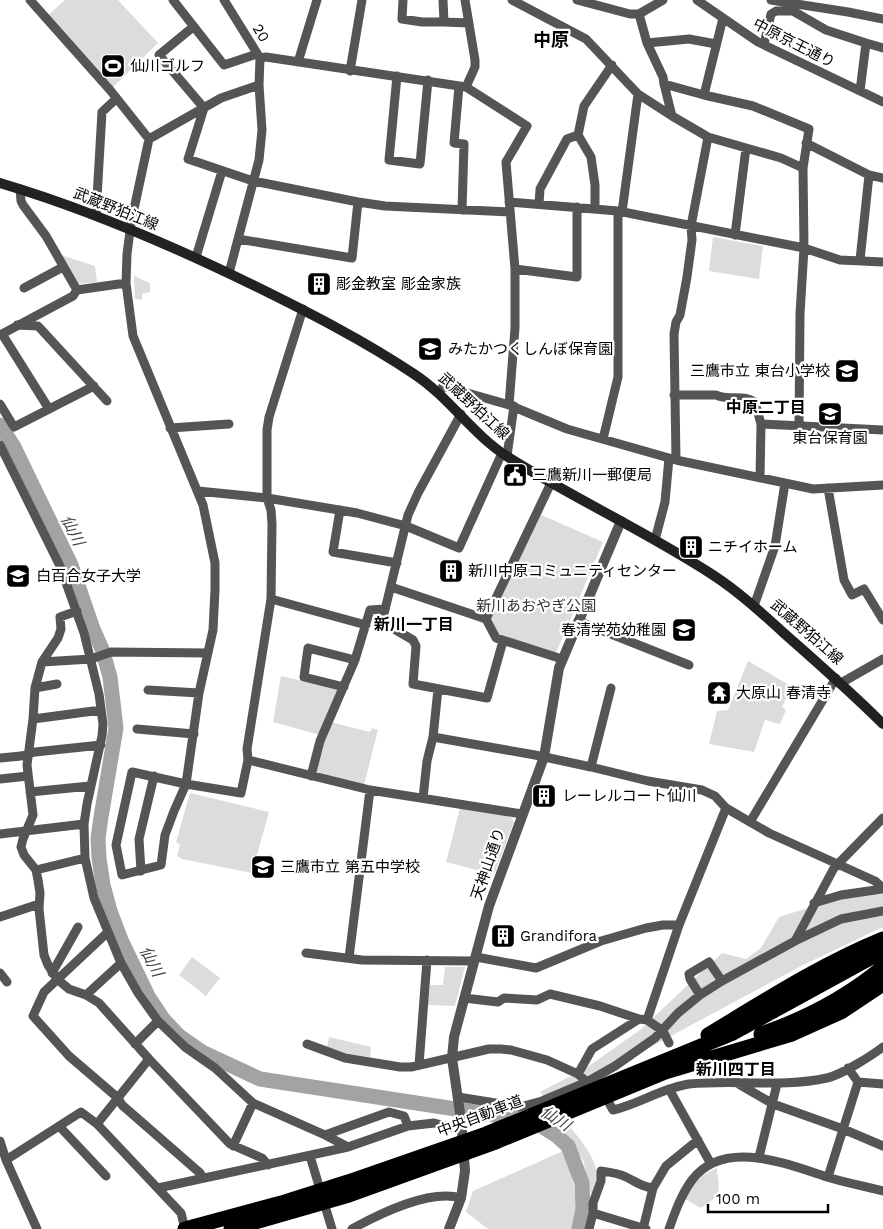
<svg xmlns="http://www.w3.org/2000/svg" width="883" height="1229" viewBox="0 0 883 1229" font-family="'Work Sans','Noto Sans JP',sans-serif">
<rect width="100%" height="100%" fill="#fff"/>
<path fill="#dcdcdc" d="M65,0H118L158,43L111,89L47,16Z
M713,237L763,246L759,279L709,271Z
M61,255L95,266L97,282L77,284Z
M134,276L150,283V292L142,294V300L135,299Z
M539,514L603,542L556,653L497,634L490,619Z
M748,661L791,686L782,707L786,710L780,724L765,720L754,752L709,744L717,711L728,710Z
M281,676L338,689L320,735L273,722Z
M330,722L370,732L372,728L378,730L364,785L316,773L323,740Z
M190,793L269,812L252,873L182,859L177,856L180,845L176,842Z
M460,808L511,817L514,822L495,872L492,874L446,862Z
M883,894V927L803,965L548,1102L540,1092L586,1068L640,1030L722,953L746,959L761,948L779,917L833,900Z
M192,957L220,978L206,996L179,975Z
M445,967H465L455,1006L428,1005L430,985H443Z
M329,1037L371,1047L370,1057L344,1053L327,1047Z
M568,1125C585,1144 608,1172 592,1198L583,1160L560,1129Z
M563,1151L572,1177L579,1213L574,1229H488L466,1212L473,1191Z
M717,1168C719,1192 723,1194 701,1208L685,1199C693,1182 700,1176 717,1168Z"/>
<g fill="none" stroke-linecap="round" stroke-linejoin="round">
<path stroke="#a3a3a3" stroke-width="15" d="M0,425L14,447L71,565L93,629L102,649L110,677L116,728L101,817L98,838L99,858L103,885L110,911L121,940L149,998L163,1019L179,1036L202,1052L260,1079L533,1121L557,1136L568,1146L582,1183L583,1209L579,1229"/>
<path stroke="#555" stroke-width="9" d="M30,0L110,90L149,139
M173,0L224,65L257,54
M224,0L260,58L259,85L262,130L259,160L229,273
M403,0L402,19L422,22H444L443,0
M465,0L475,60V67L466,87
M512,0L586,39L638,94L672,116L708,137L781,158L803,168
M577,0L630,14H639L663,0
M697,0L758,42L883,102
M771,0L848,12L883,19
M639,14L647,43L663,77L664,84L704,95L753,106L809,129L803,168L804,248L800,314L799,426
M444,22L469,23
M193,27L159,55L204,108L188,159L253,181L358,202L385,206L510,212
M647,43L689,39L716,44
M764,44L771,14L776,11H793L826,30L866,43
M260,58L266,57L466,87L527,126L506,162L515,269V328L509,405
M298,62L317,0
M350,71L362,0
M397,76L389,160L420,164L428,80
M664,84L672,116
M259,85L221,98L149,139L131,223L127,254L126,283L133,336L203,505L215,563V590L213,630L199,693L186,784L174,811L165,835L161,865L122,875L116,845L132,772L186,784L241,793L248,760L247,749L271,599L272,524L271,510L267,498V430L269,417L303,309
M459,86L454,143L464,144L462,210
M860,91L866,43L883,48
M704,95L723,18
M806,143L869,175L883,178
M20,189L21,201L23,205L46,236L77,290
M509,202L618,211L804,248L840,260L883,262
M539,204L540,189L567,139L578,135
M595,208V185L591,157L578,135L584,106L612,65
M622,212L638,94
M96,215L102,112L116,99
M735,235L746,148
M238,239L352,258L358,202
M196,257L222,171
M860,260L869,175
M515,269L577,277V207
M24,288L63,267
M77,290L126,283
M17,325L38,326L107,401
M2,334L49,409
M0,335L73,296L77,290
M439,393L443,386L509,405L567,429L676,460L813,489L883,485
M674,395H716C728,401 743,394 755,402L761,424L760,478
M0,404L14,427L94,386
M461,414L418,493L408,515L382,622L413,640L416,646L413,684L487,698L503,641
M761,424L883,430
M170,428L229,424
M603,439L618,377V211
M0,445L60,566L84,633L99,694L103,724L102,736L87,804L84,824L85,858L94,898L121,963L138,993L158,1021L185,1047L215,1068L253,1103L325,1135L348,1147
M507,456L514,406
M676,460L674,334L676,322L680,315L687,277L692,240L691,226L708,137
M828,488L844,580L852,595L864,589L883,620
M198,491L267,498L357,513L406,526L459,548L502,453
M340,510L333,552L397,563
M655,540L665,502L669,458
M391,587L486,619L496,638L562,659
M271,599L366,625
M754,606L775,546L785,483
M77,611L60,617L61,629L58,638L42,662L35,688L33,719L27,765L33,815L23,839L21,847L24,855L36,870L38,880L40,893L39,909L44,955L48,965L57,979L69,989L86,995L99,1003L149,1059L230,1144L262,1158L268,1165
M486,619L551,483
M578,621L689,665
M42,662L91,659L111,652L208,653
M841,683L883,659
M344,687L304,677L308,648L355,660
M35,688L57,684
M148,690L199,693
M33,719L101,710
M137,729L194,734
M433,737L535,755L591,767L648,781L702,790L715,796L726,808L769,833L875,881L883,888
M0,758L21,756L35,752L101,745
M248,760L370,790L522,814
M591,767L611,688
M311,776L320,741L355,660L370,610L385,609
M0,779L28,776
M30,792L90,786
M423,798L427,761L433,737L438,689
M750,822L836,678
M0,834L84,824
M36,870L85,858
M141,871L139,839L154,776
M814,903L841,895L883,889
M0,917L39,904
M108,932L44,992L33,1016L69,1056L118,1098L122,1105L200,1173L203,1178
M795,941L834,868L883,818
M306,953L362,960L474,961
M476,957L536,968L601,941L646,928L663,925H679
M349,958L370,790
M0,973L7,982
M52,973L78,927
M86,995L121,963
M700,995L690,979L689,974L709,962L722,981
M464,998L498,1002L504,998L537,1000L550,994L600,1006L639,1019L647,1020L663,1031L669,1043
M647,1020L679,925L726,808
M135,1044L158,1021
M307,1044L345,1058L400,1067H411L489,1049H501L511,1050L547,1060L578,1074L587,1082
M419,1065L427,960
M578,1074L592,1049L639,1019
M858,1082L883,1084
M737,1083L773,1104L843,1129L883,1146
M669,1089L711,1164
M604,1094L613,1110C639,1104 662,1088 689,1084C735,1079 781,1088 827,1078C841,1075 871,1056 883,1047
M458,1097L520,1107L542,1101L587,1082L615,1066L655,1038L678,1013L700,995L722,981L795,941L841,919L883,911
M97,1124L149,1059
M59,1126L106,1176
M325,1135L389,1112L404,1116L408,1126
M0,1141L6,1160L37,1229
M233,1146L253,1103
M310,1156L332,1229
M759,1157L777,1084
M6,1160L81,1112L97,1124L181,1213L185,1229
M828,1177L858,1082L848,1068
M158,1188L348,1147L408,1126L434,1123L462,1130
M593,1213L646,1229
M352,1229C379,1214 430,1189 461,1198
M589,1229L593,1213V1203L601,1181V1171C609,1172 618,1173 626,1177C635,1181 641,1187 653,1188
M643,1229L653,1188L666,1166L698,1140
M669,1229C675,1212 681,1195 692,1180C724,1138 787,1164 827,1177C846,1183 865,1186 883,1191"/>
<path stroke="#555" stroke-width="10" d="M449,1229L461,1198L465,1171L461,1120L452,1058L454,1037L489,906L544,757L559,668L621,521"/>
<path stroke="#222" stroke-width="10" d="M0,183C88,209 171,245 253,285C308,312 363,340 414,374C449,397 473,435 508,457C575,499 647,532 713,575C739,592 763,614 786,635C819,664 852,693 883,724"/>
<path stroke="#000" stroke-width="15" d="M761,1034C805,1019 847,997 883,967
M708,1035C766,1000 820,965 883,939
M185,1229L285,1202L348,1182L486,1134L733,1033L883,951
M231,1229L349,1195L493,1143L665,1072L792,1034L841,1012L883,984"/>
</g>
<defs>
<symbol id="stadium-square" viewBox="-11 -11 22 22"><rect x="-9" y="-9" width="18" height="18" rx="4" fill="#000" stroke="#fff"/><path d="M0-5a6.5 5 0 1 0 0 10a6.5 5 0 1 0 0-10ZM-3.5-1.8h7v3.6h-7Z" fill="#fff"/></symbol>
<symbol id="building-square" viewBox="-11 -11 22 22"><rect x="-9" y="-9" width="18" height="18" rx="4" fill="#000" stroke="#fff"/><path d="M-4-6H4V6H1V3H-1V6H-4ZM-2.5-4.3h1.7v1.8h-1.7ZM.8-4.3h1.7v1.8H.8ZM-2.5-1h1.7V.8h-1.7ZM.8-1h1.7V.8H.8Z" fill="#fff"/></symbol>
<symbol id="school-square" viewBox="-11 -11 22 22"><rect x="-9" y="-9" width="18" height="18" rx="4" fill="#000" stroke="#fff"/><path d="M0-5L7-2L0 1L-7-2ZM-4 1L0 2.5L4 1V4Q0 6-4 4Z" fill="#fff"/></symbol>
<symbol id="civic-square" viewBox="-11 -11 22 22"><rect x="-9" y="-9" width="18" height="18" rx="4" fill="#000" stroke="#fff"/><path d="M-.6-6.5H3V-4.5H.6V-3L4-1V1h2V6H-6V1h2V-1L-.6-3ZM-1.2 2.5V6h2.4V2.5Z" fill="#fff"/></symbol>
<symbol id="university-square" viewBox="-11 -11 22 22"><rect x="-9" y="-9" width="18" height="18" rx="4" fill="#000" stroke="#fff"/><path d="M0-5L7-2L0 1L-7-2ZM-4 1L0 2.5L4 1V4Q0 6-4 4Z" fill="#fff"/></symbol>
<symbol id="temple-square" viewBox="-11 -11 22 22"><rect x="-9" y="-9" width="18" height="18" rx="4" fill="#000" stroke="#fff"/><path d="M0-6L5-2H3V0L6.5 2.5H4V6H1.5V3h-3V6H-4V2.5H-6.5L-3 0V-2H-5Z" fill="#fff"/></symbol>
</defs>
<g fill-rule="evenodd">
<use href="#stadium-square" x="99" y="52" width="28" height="28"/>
<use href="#building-square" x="305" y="270" width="28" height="28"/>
<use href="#school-square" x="416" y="335" width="28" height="28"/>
<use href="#school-square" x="833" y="357" width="28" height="28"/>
<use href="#school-square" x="816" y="400" width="28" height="28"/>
<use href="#civic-square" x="501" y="461" width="28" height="28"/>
<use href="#building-square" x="677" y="533" width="28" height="28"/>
<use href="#building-square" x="437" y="557" width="28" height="28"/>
<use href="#university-square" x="4" y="562" width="28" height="28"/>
<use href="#school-square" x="670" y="616" width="28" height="28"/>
<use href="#temple-square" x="705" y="679" width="28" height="28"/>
<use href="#building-square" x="530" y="782" width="28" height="28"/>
<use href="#school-square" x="249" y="853" width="28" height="28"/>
<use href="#building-square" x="489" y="922" width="28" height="28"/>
</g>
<g text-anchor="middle" stroke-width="4.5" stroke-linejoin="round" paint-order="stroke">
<g font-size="15" fill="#000" stroke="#fff">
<text transform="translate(261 33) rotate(59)" y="5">20</text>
<text transform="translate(794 43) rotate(27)" y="5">中原京王通り</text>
<text transform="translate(116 209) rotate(22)" y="5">武蔵野狛江線</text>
<text transform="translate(474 406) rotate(43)" y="5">武蔵野狛江線</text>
<text transform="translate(807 632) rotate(41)" y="5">武蔵野狛江線</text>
<text transform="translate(488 864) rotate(-71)" y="5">天神山通り</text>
<text transform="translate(480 1116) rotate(-21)" y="5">中央自動車道</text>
</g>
<g font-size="15" fill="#000" stroke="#fff" text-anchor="start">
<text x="130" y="71">仙川ゴルフ</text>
<text x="336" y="289">彫金教室 彫金家族</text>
<text x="448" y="354">みたかつくしんぼ保育園</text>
<text x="830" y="376" text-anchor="end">三鷹市立 東台小学校</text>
<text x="830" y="443" text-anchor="middle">東台保育園</text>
<text x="532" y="480">三鷹新川一郵便局</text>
<text x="708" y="552">ニチイホーム</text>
<text x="468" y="576">新川中原コミュニティセンター</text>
<text x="36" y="581">白百合女子大学</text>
<text x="666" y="635" text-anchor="end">春清学苑幼稚園</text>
<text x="736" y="698">大原山 春清寺</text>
<text x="562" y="801">レーレルコート仙川</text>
<text x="280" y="872">三鷹市立 第五中学校</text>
<text x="520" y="941">Grandifora</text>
</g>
<g font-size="15" fill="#333" stroke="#fff">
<text x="536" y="611">新川あおやぎ公園</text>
</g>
<g font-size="16" font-weight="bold" fill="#000" stroke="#fff">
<text x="766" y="413">中原二丁目</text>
<text x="414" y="630">新川一丁目</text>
<text x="736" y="1075">新川四丁目</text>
</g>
<g font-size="16" font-style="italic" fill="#444" stroke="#fff">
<text transform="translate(73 530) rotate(63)" y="6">仙川</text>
<text transform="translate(152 961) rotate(62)" y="6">仙川</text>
<text transform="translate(556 1118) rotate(32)" y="6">仙川</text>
</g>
<g font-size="18" font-weight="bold" fill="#000" stroke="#fff">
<text x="551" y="46">中原</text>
</g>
</g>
<path d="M708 1204v8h120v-8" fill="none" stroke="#000000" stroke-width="2.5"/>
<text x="716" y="1204" font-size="15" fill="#000000" stroke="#ffffff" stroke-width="4" paint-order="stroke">100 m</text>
</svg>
